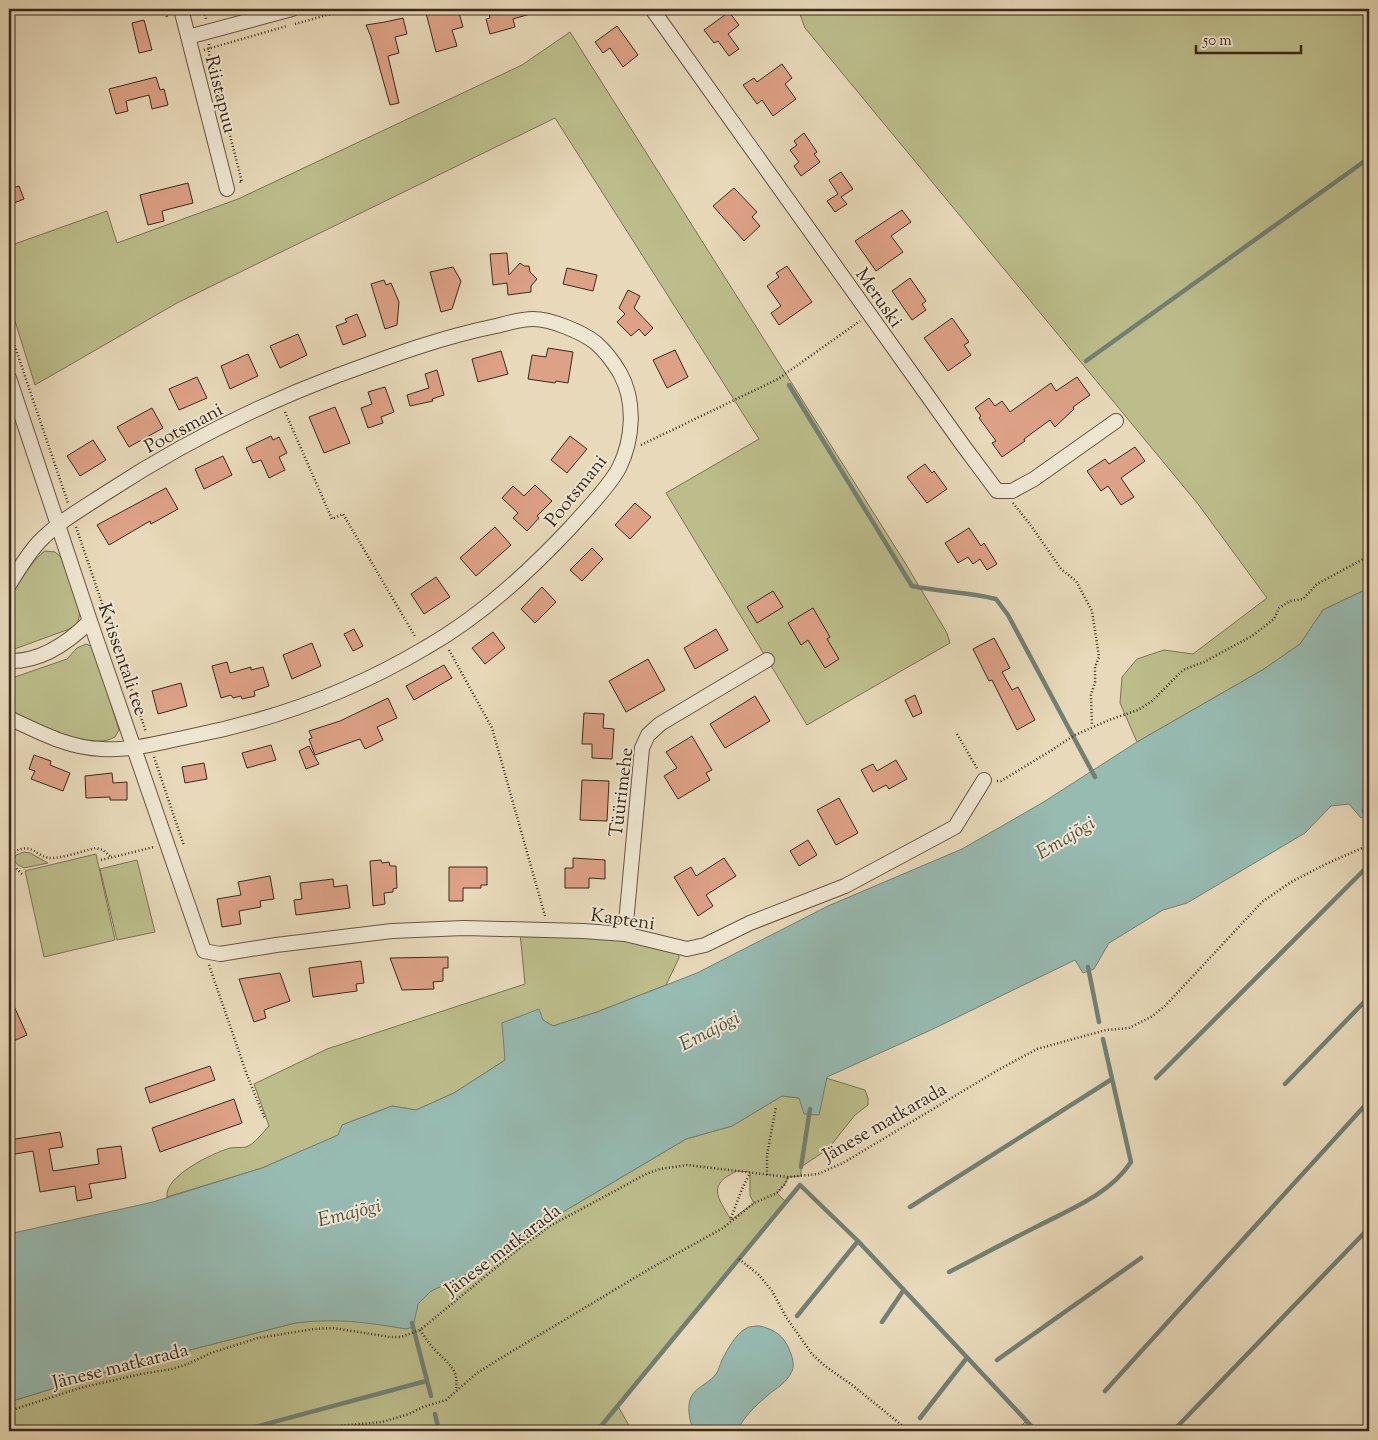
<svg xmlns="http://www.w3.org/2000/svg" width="1378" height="1440" viewBox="0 0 1378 1440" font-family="'Sorts Mill Goudy',serif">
<rect width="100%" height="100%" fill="#e7d9b9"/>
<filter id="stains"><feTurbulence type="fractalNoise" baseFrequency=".004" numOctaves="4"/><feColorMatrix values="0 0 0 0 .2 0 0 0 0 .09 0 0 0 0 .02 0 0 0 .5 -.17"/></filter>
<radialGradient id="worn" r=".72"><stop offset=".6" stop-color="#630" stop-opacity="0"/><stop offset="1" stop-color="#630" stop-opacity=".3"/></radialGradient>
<path fill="#bcbd8b" stroke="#7b7352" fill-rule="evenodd" d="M798,9H1369V588L1323,610L1300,644L1264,669L1137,742L1120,703L1122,677L1137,659L1164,650L1193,654L1267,598L1198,504L805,28Z
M570,32L904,561L947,633L950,643L807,725L666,493L759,439L555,118L177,303L35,385L9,302V246L107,211L117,243L238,199L522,65Z
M45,551L55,552L61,557L81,610L78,621L75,627L9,651C9,639 6,614 9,603C12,591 34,558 45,551Z
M86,644L93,647L119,730L115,737C89,752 33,725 9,711V679L67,659L77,648Z
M24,852L30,853L48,863L24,868L18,865L14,860L16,855Z
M96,854L115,940L44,957L25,871Z
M137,860L155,932L117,940L100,869Z
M520,933L622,939L678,951L679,958L666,985L597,1012L553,1026L543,1020L505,1060L454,1093L416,1110L392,1106L342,1125L339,1135L262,1168L167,1197C164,1176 213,1153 230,1148C235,1147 241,1148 246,1147C255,1144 262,1133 269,1126L254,1084L327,1049L525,984Z
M826,1078L865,1090L868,1098V1105L855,1115L828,1149L801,1167V1176L788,1177L785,1184L777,1193L786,1202L618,1406L632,1431H9V1402L116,1369L295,1323L322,1319L359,1321L418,1304L431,1291L471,1272L541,1225L686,1139L732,1126L782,1096L799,1098ZM737,1171L750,1172V1196L754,1203L731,1220C717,1196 707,1185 737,1171Z
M1026,1421L1036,1431H1016Z"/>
<path fill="#97bab1" stroke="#728074" d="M1369,588V784L1366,786L1369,813L1361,818L1349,804L1331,806L1305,833L1187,903L1163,910L1109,943L1094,969L1083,973L1075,960L933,1029L827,1077L819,1115L804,1114L799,1098L782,1096L732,1126L686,1139L541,1225L471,1272L431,1291L418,1304L413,1327L406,1329C365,1322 336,1318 295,1323L116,1369L9,1402V1234L153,1202L262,1168L338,1135L342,1125L392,1106L416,1110L454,1093L505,1060L502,1023L539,1009L543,1020L553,1026L597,1012L697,973L828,906L962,849L1042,803L1137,742L1264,669L1300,644L1323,610Z
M760,1326C775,1330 783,1335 789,1349C792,1356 795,1364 792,1371C787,1383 776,1388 767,1396C755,1406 744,1417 737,1431H695C691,1426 690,1420 689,1413C687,1387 704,1389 716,1374C719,1370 720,1364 722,1360C727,1350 736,1334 745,1329C750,1326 755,1326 760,1326Z"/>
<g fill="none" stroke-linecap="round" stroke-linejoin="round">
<path stroke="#728074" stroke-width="4.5" d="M1086,361L1369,158
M789,385L912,586C940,592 968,592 996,599L1008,615L1095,777
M1364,811L1369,821
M1088,967L1099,1022
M1156,1078L1369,865
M1285,1084L1369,997
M801,1167L810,1109
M910,1207L1112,1079
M949,1272C978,1257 1008,1241 1038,1226C1071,1209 1110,1194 1131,1162L1103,1039
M797,1316L858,1241
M882,1322L903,1291
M412,1323L431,1396
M997,1360L1141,1258
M1105,1391L1369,1101
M435,1414L439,1431
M920,1418L966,1359
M240,1431L426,1381
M597,1431L800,1185L858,1241L1036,1431
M1173,1431L1369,1228"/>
</g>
<path fill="#dda187" stroke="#3a2919" d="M425,9H458L463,27L452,30L457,46L436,52Z
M488,9H537V12L513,19L515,27L490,34L486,19L490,18Z
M729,12L739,25L728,34L739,49L729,56L718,41L714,43L704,30Z
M403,18L407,34L395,37L399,53L388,56L399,103L390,105L371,37L366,25L385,22Z
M144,20L152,50L139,53L132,23Z
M617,26L638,55L623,67L610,48L603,53L595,42Z
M782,64L792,78L785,84L796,99L773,116L762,100L757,104L743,85L754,78L757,82Z
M156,77L160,90L164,89L168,105L152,109L149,95L126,101L128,111L116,114L109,89Z
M804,133L817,152L814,154L820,162L801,176L794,166L799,162L790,150L797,145L794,141Z
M841,172L853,189L841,197L847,204L835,212L827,201L838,194L829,180Z
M188,183L193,203L162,211L164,221L148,225L140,195Z
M19,186L24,199L9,205V189Z
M734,188L757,212L752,217L760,226L744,241L713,206Z
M902,210L911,222L891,236L903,252L876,271L855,241Z
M507,253L509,275L520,263L524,266H529L530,272L537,279L531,286V292L508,295L507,283L493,285L490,254Z
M787,266L812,302L779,325L771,313L781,306L767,286L779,277L776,273Z
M453,267L461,281L452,309L441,312L430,272Z
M567,268L597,275L593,291L563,284Z
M910,278L926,301L922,304L926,310L912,320L892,291Z
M384,280L386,285L391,283L399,302L397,325L385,329L371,284Z
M628,290L640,296L634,308L653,328L645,336L639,329L631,336L617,322L625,314L619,308Z
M357,314L366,336L343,345L336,326L347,322L345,319Z
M952,318L969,342L964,345L971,355L948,371L924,338Z
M298,334L307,355L280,368L270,346Z
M548,348L573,352L568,383L556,381L555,383L528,379L532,355L546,357Z
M675,350L688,377L667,388L653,360Z
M501,351L508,374L478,382L472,359Z
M248,354L258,376L230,389L221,366Z
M437,370L444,395L432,399L433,401L410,406L407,395L429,388L425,374Z
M197,377L207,398L179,410L169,389Z
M1077,377L1090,395L1073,407L1074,409L1055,427L1050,420L1024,439L1025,441L1002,457L992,443L996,441L979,418L981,416L975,408L989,398L995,406L1002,401L1010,412L1051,383L1056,391Z
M385,387L394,412L381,417L383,423L368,428L361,408L372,404L368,392Z
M335,407L350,443L324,453L309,417Z
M152,408L163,428L129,447L117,427Z
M271,436L273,440L279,437L287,453L279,457L285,470L269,478L261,460L253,463L246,448Z
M570,436L587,449L567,473L551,460Z
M93,440L106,460L80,476L67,456Z
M1135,447L1145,461L1121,478L1134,497L1121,505L1108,486L1101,491L1087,471L1105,459L1109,464Z
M223,456L232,475L204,489L195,469Z
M925,464L932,473L934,471L947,489L927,503L907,477Z
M535,485L552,501L537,516L539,518L527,531L513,518L518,513L502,498L513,486L524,496Z
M166,488L178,509L151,524L150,521L109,545L97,525Z
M635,503L651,517L630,539L615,525Z
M495,527L511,545L476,576L460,558Z
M969,528L981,546L984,543L997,564L987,570L980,559L973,564L968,557L958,563L945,543Z
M592,548L603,559L582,581L570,570Z
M436,577L450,597L424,614L411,594Z
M542,587L556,602L535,623L521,609Z
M773,591L783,607L757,623L747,607Z
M813,608L830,637L827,639L839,659L825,668L808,640L801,645L788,623Z
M354,629L363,646L353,651L344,634Z
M716,629L728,650L695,669L684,648Z
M493,632L505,648L485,664L472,648Z
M994,638L1010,668L1002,672L1012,690L1018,687L1035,720L1017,730L992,680L989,681L973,649Z
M312,643L321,666L292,679L283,655Z
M648,659L665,690L626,712L609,681Z
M227,662L230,673L251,667V670L263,667L269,686L254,691L255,696L242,699L241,696L233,698L231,695L221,698L212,666Z
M444,665L452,678L414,700L406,686Z
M181,683L187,706L158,714L152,691Z
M915,695L922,713L913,717L905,700Z
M755,696L770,721L725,748L710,724Z
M388,698L397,718L377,727L383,740L365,749L360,739L315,755L309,739L312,738L309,731L340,721Z
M584,713L604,714L603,728L614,729L612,759L592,758V744H582Z
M692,736L712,770L706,773L710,780L678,799L664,776L677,768L666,752Z
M271,745L276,760L247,768L242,753Z
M309,746L319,764L306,769L299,751Z
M34,755L51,761L50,765L70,773L63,791L31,779L35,771L29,769Z
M896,760L907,779L889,789L886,785L873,792L861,770L873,764L877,771Z
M204,763L207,779L185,783L182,767Z
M112,773L113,783L127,782V800H110V797L86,798L85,776Z
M582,780L609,781L607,821L580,820Z
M839,798L858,833L836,845L817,810Z
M808,840L817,855L799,866L790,851Z
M573,858L605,860V879L589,878V888H565V868H573Z
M724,858L736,876L706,895L713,906L698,916L674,877L691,867L696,876Z
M381,860L382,863L389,862L390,866H396L397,888L393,889V892L384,893L385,904L373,906L370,861Z
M449,867H487V885H481V888H463V901H449Z
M270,876L274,899L260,901L261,907L239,911L241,924L222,927L217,899L241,895L238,882Z
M333,879L334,887L347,885L350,908L296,915L294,900L302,899L300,883Z
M448,957V968H443V981L433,982L434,989L402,990L390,958Z
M361,961L364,983L356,984L357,991L313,997L309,968Z
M280,973L290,1001L264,1010L266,1018L254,1022L239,979Z
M9,995L27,1035L9,1043Z
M210,1066L215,1080L150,1103L145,1088Z
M234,1099L242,1123L160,1152L152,1128Z
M60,1132L63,1147L49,1149L53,1171L99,1164L97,1149L121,1146L126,1178L89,1184L92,1198L77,1201L75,1186L40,1192L33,1151L9,1155V1140Z"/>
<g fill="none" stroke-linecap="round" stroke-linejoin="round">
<defs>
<path id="minor" d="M181,9L227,189
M652,9L962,444L997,491H1012L1034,479L1116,421
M188,37L292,9
M9,378L90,621L204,951L220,954L276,945L392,931L464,928L583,931L625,934L687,949L705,945L750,923L845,886L955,827L984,780
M9,585C18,570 27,555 39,542C58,522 83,508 106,493C178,446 256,406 336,376C388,357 441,337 496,326C508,323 521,319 533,319C551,319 582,332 596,343C605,351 614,363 620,373C636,402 633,440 619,468C609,487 585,511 571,527C528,573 480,617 425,648C353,691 273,720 192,736C163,742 131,751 102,749C68,748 39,732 9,718
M9,661C41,662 68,643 90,621
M625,934L642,748L648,735L660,724L767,660"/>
</defs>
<use href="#minor" stroke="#655541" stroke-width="16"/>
<path stroke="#3a2919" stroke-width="2.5" stroke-dasharray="1 2.5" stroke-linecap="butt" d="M165,9L167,17
M199,9L204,11L216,9
M204,11L206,19
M295,24L348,9
M209,44V54L242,182L238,181
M204,50L287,26
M9,329L68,503
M285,412L332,519L343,514L416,638
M641,445L778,379L860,321
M1013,503L1029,523L1061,569L1076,581L1092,611L1099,657L1095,667V682L1091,695L1092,726
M76,527L146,732
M449,650L492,728L545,916
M957,734L978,770
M154,757L184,846
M997,781H1001L1052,750L1073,736L1109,720L1138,710L1152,701L1183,670L1204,662L1252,636L1274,619L1279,608L1290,601L1303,599L1317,584L1369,556
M101,860L154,847
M22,874L13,865L10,859L12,853C34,840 36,859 53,858C67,857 82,851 96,848L103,850L111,857
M209,965L247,1075L265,1119
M767,1175V1155L776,1106
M731,1218L742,1189L750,1173
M739,1259L759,1275L772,1291L786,1317L812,1354L825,1366L852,1385L909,1431
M420,1330C425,1337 429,1344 435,1350C447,1363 459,1368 456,1389
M9,1411L80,1388L141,1374L172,1369L188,1364L211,1353L258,1338L314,1329L333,1328L390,1337H401L420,1330L521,1247L550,1226L646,1174L660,1169L687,1165L788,1177L818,1174L843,1163L998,1070L1037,1049L1106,1030L1129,1028L1151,1017L1165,1006L1262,902L1291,882L1326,864L1369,845
M321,1431L338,1426L382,1422L409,1414L423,1407L446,1400L477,1373L501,1358L651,1268L723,1228L754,1203L777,1193L785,1184L788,1177"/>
<use href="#minor" stroke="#efe6d2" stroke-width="14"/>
</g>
<g text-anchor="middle" stroke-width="4" stroke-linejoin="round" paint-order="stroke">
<g font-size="19" fill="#3a2919" stroke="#efe6d2">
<text transform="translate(222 94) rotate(76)" y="7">Riistapuu</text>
<text transform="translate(880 297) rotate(55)" y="7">Meruski</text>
<text transform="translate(183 427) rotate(-28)" y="7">Pootsmani</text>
<text transform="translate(575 490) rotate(-51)" y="7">Pootsmani</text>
<text transform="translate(124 659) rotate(71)" y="7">Kvissentali tee</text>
<text transform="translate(620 792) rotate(-83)" y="7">Tüürimehe</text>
<text transform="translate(623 918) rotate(8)" y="7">Kapteni</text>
<text transform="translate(884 1121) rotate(-30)" y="7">Jänese matkarada</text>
<text transform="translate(502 1249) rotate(-37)" y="7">Jänese matkarada</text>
<text transform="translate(120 1365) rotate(-14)" y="7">Jänese matkarada</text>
</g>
<g font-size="20" font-style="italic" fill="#514d3f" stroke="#efe6d2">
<text transform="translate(1065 837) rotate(-31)" y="7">Emajõgi</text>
<text transform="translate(709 1030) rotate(-27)" y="7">Emajõgi</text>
<text transform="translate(349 1212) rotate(-14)" y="7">Emajõgi</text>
</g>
</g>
<rect width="1378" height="1440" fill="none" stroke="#e7d9b9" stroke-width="30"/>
<rect x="10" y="10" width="1358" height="1420" fill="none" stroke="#3a2919" stroke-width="2.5"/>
<rect x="15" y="15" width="1348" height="1410" fill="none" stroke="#3a2919"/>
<path d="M1196 45v8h105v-8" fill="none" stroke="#3a2919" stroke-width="2.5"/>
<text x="1203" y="45" font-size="15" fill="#3a2919" stroke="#efe6d2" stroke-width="4" paint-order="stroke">50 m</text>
<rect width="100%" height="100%" filter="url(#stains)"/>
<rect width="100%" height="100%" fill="url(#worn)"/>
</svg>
